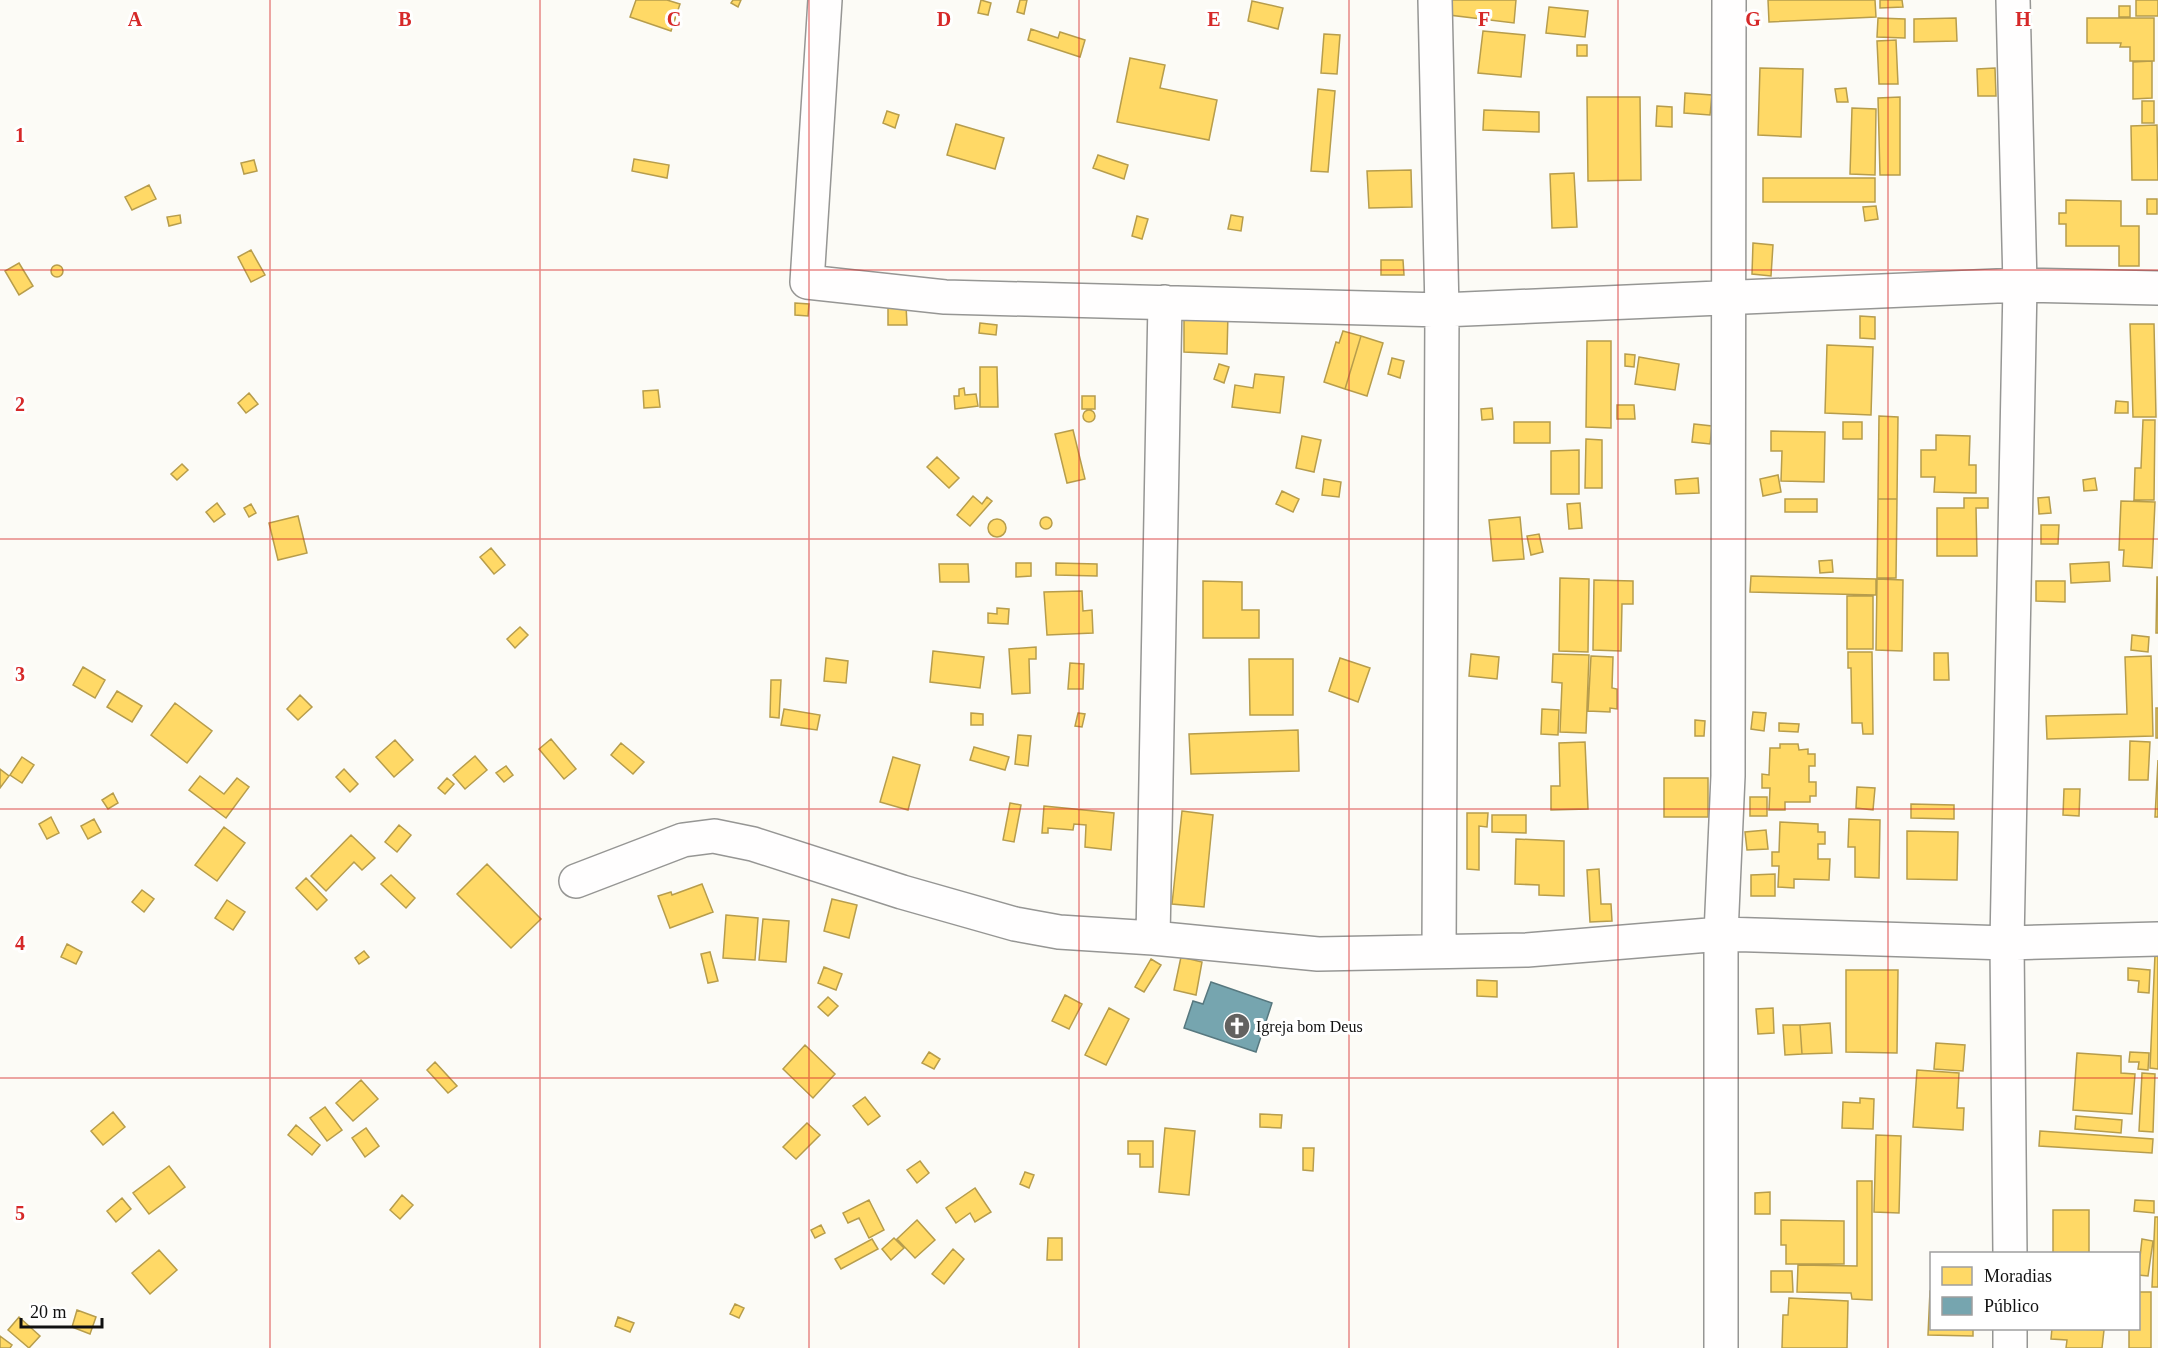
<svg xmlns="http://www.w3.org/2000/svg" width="2158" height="1348" viewBox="0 0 2158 1348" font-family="Georgia,serif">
<rect width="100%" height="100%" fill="#fcfbf6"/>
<path fill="#ffd966" stroke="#b79d4c" stroke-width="1.5" d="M636,0H667L680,4L671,31L630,17Z
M733,0H741L738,7L731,3Z
M981,0L991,3L988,15L978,13Z
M1020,0H1027L1024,14L1017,12Z
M1451,0H1516L1514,23L1449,15Z
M1768,0H1875L1876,17L1769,22Z
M1880,0H1902L1903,7L1880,8Z
M2136,0H2158V16H2136Z
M1252,1L1283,8L1278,29L1248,21Z
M2119,6H2130V17H2119Z
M1549,7L1588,11L1585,37L1546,33Z
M1878,18L1905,19V38L1877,37Z
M1956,18L1957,41L1914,42V19Z
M2087,18H2154V61H2130V47H2120L2121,43H2087Z
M1031,29L1058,38L1060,32L1085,40L1080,57L1028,40Z
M1483,31L1525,35L1521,77L1478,73Z
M1324,34L1340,35L1337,74L1321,73Z
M1896,40L1898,84H1879L1877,41Z
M1577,45H1587V56H1577Z
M1130,58L1165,65L1160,88L1217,100L1209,140L1117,122Z
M2152,61V98L2133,99V62Z
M1760,68L1803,69L1801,137L1758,135Z
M1995,68L1996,96H1978L1977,69Z
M1846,88L1848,102H1837L1835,89Z
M1318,89L1335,91L1328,172L1311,171Z
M1685,93L1712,95L1710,115L1684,113Z
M1587,97H1640L1641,180L1588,181Z
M1900,97V175H1880L1878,98Z
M2142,101H2154V123H2142Z
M1657,106L1672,107V127L1656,126Z
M1852,108L1876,109L1875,175L1850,174Z
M1484,110L1539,112V132L1483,130Z
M887,111L899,115L895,128L883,123Z
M956,124L1004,138L995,169L947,155Z
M2157,125L2158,180H2132L2131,126Z
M1098,155L1128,165L1124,179L1093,168Z
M634,159L669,165L667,178L632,171Z
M254,160L257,171L244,174L241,163Z
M1411,170L1412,207L1369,208L1367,171Z
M1574,173L1577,227L1552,228L1550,174Z
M1763,178H1875V202H1763Z
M149,185L156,199L132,210L125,197Z
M2147,199H2157V214H2147Z
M2066,200L2121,201V226H2139V266H2119V246H2066V224H2059V213H2066Z
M1876,206L1878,219L1865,221L1863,207Z
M180,215L181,223L169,226L167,217Z
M1231,215L1243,217L1241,231L1228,229Z
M1137,216L1148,219L1142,239L1132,236Z
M1753,243L1773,245L1771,276L1752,274Z
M251,250L265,275L251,282L238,257Z
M1381,260H1403L1404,275H1381Z
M19,263L33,286L19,295L5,271Z
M51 271a6 6 0 1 1 12 0a6 6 0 1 1-12 0Z
M795,303L809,304L808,316L795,315Z
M888,305H906L907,325H888Z
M1184,312L1228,313L1227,354L1184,352Z
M1860,316L1875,317V339L1860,338Z
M980,323L997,325L996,335L979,333Z
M2130,324H2154L2156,417H2133Z
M1343,331L1361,336L1345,389L1324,382L1336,342L1339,343Z
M1361,336L1383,343L1367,396L1345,389Z
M1587,341H1611V428L1586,427Z
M1827,345L1873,347L1871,415L1825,413Z
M1625,354L1635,355L1634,367L1625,366Z
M1639,357L1679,364L1675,390L1635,384Z
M1392,358L1404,361L1400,378L1388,374Z
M1219,364L1229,367L1224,383L1214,379Z
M980,367H997L998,407H980Z
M1255,374L1284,377L1280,413L1232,407L1235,385L1253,388Z
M964,388L965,395L976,394L978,406L955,409L954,396H959V389Z
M658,390L660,407L644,408L643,391Z
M249,393L258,404L246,413L238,403Z
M1082,396H1095V409H1082Z
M2116,401L2128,402V413H2115Z
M1617,405H1634L1635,419H1617Z
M1492,408L1493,419L1482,420L1481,409Z
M1083 416a6 6 0 1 1 12 0a6 6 0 1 1-12 0Z
M1879,416L1898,417L1897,499H1878Z
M2143,420H2155L2154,500H2134L2135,468H2141Z
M1514,422H1550V443H1514Z
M1843,422H1862V439H1843Z
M1694,424L1712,426L1710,444L1692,442Z
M1073,430L1085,479L1067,483L1055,434Z
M1771,431L1825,432L1824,482L1781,481L1782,451H1771Z
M1936,435L1970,436L1969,465H1976V493L1934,492L1935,477H1921V450H1936Z
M1302,436L1321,440L1314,472L1296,468Z
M1586,439L1602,440V488H1585Z
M1579,450V494H1551V451Z
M937,457L959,478L949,488L927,467Z
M182,464L188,470L177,480L171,474Z
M1778,475L1781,492L1763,496L1760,479Z
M1698,478L1699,493L1676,494L1675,480Z
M2095,478L2097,490L2084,491L2083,480Z
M1324,479L1341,482L1339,497L1322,495Z
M1282,491L1299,499L1293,512L1276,504Z
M973,496L982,504L987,497L992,501L970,526L957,515Z
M2049,497L2051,513L2039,514L2038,498Z
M1964,498H1988V508H1976L1977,556H1937V508H1964Z
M1785,499H1817V512H1785Z
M1878,499H1897L1896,578H1877Z
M2121,501L2155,502L2152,568L2123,566L2124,550H2119Z
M217,503L225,514L214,522L206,512Z
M1580,503L1582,528L1569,529L1567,504Z
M251,504L256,513L249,517L244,508Z
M298,516L307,553L278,560L269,523Z
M1040 523a6 6 0 1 1 12 0a6 6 0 1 1-12 0Z
M1520,517L1524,559L1493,561L1489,520Z
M988 528a9 9 0 1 1 18 0a9 9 0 1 1-18 0Z
M2041,525H2059L2058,544H2041Z
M1539,534L1543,552L1531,555L1527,536Z
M491,548L505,565L494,574L480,557Z
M1832,560L1833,572L1820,573L1819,561Z
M2109,562L2110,581L2071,583L2070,564Z
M1016,563H1031V576L1016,577Z
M1056,563L1097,564V576L1056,575Z
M939,564H968L969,582H940Z
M1751,576L1876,579V595L1750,592Z
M2157,577H2158V633H2156Z
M1560,578L1589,579L1588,652L1559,651Z
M1877,579L1903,580L1902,651L1876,650Z
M1594,580L1633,581V604H1622L1621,651L1593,650Z
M1203,581L1242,582V610H1259V638H1203Z
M2036,581H2065V602L2036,601Z
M1082,591L1083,611L1092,610L1093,633L1047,635L1044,592Z
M1847,596H1873V649H1847Z
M997,608L1009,609L1008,624L988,623V613L997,614Z
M520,627L528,635L515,648L507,639Z
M2132,635L2149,637L2148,652L2131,650Z
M1036,647V659H1029L1030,693L1012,694L1009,649Z
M933,651L984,657L980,688L930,682Z
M1848,652H1872L1873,734H1863L1862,723H1852L1851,668H1848Z
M1934,653H1948L1949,680H1934Z
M1471,654L1499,657L1497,679L1469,676Z
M1553,654L1589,655L1586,733L1560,732L1562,683L1552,682Z
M1591,656L1613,657L1612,688L1617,689V709L1610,708V712L1588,711Z
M2151,656L2153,736L2047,739L2046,716L2127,714L2125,657Z
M826,658L848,661L846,683L824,681Z
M1340,658L1370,668L1358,702L1329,691Z
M1249,659H1293V715H1250Z
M1070,663L1084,664L1083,689H1068Z
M83,667L105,680L95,698L73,685Z
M771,680H781L779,718L770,717Z
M117,691L142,706L132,722L107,707Z
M300,695L312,707L298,720L287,709Z
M175,703L212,731L187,763L151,735Z
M2156,708H2158V738H2156Z
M784,709L820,715L817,730L781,725Z
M1542,709L1559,710L1558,735L1541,734Z
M1753,712L1766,713L1764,731L1751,729Z
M971,713L983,714V725H971Z
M1078,713L1085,714L1082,727L1075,726Z
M1695,720L1705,721L1704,736H1695Z
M1779,723L1799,724L1798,732L1779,731Z
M1298,730L1299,771L1191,774L1189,734Z
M1018,735L1031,736L1028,766L1015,764Z
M551,739L576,769L564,779L539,749Z
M395,740L413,760L394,777L376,757Z
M2130,741L2150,742L2148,780H2129Z
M1585,742L1588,809L1551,810V786H1560L1559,743Z
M621,743L644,762L633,774L611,755Z
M1780,744H1798L1799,750L1808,749V754H1815V766H1809V782H1816V796H1810V802H1785V810H1769L1770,788H1762V774L1769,775L1770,748H1780Z
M974,747L1009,757L1005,770L970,760Z
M475,756L487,770L465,789L453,775Z
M22,757L34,765L22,783L10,775Z
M893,757L920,765L908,810L880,802Z
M2158,760V817H2155Z
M506,766L513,775L504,782L496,773Z
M0,769L9,776L0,788Z
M344,769L358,784L350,792L336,777Z
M200,776L224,794L237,778L249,787L226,818L189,790Z
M447,778L454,784L445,794L438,788Z
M1664,778H1708V817H1664Z
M1857,787L1875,788L1873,810L1856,808Z
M2064,789H2080L2079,816L2063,815Z
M113,793L118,803L108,809L102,800Z
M1750,797H1767V816H1750Z
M1010,803L1021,805L1014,842L1003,840Z
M1911,804L1954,805V819L1911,818Z
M1044,806L1114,813L1111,850L1085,847L1086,825L1074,824L1073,830L1048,828V833H1042Z
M1182,811L1213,815L1204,907L1172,904Z
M1467,813H1488L1487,827L1479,826V870L1467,869Z
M1492,815H1526V833L1492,832Z
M51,817L59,833L47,839L39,824Z
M94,819L101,832L88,839L81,826Z
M1849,819L1880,820L1879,878L1855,877V847H1848Z
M1780,822L1818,824V832H1825V844H1818V859H1830L1829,880L1794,879V888L1778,887L1779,866H1772V852H1779Z
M399,825L411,835L397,852L385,842Z
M224,827L245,843L217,881L195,865Z
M1766,830L1768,849L1747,850L1745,832Z
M1907,831L1958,832L1957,880L1907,879Z
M351,835L375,858L362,870L354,862L326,891L311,876Z
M1516,839L1564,841V896L1539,895V885L1515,884Z
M487,864L541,919L511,948L457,894Z
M1599,869L1601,904H1611L1612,921L1590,922L1587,870Z
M1775,874V896H1751V875Z
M391,875L415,898L406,908L381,884Z
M306,878L327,900L317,910L296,888Z
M702,884L713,912L670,928L658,896L671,892L672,895Z
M142,890L154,899L144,912L132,902Z
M832,899L857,905L849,938L824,931Z
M227,900L245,912L233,930L215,918Z
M726,915L758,918L755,960L723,958Z
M763,919L789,921L786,962L759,960Z
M67,944L82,952L76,964L61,957Z
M364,951L369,957L359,964L355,958Z
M710,952L718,981L708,983L701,954Z
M2155,954H2158V1069L2150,1068Z
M1181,957L1202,962L1196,995L1174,990Z
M1151,959L1161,965L1144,992L1135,987Z
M824,967L842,974L836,990L818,983Z
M2128,968L2150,970L2149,993L2138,992L2139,981L2128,980Z
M1846,970H1898L1897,1053L1846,1052Z
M1477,980L1497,981V997L1477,996Z
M1065,995L1082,1004L1069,1029L1052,1021Z
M828,997L838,1006L828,1016L818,1007Z
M1109,1008L1129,1019L1106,1065L1085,1055Z
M1773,1008L1774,1033L1758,1034L1756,1009Z
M1830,1023L1832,1053L1802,1054L1800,1025Z
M1783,1025H1800L1802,1054L1785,1055Z
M1936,1043L1965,1045L1963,1071L1934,1069Z
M805,1045L835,1074L813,1098L783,1069Z
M929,1052L940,1059L934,1069L922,1063Z
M2130,1052L2149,1053L2148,1070L2138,1069L2139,1062H2129Z
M2077,1053L2121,1056V1073L2135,1074L2132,1114L2073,1110Z
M435,1062L457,1086L448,1093L427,1070Z
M1917,1070L1959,1073L1957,1108H1964L1963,1130L1913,1127Z
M2142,1073L2155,1074L2153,1132L2139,1131Z
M361,1080L378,1099L353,1121L336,1103Z
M865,1097L880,1116L868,1125L853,1106Z
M1860,1098L1874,1099L1873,1129L1842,1128L1843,1102L1860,1103Z
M325,1107L342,1130L327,1141L310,1118Z
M113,1112L125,1127L103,1145L91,1131Z
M1260,1114L1282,1115L1281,1128L1260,1127Z
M2076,1116L2122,1120L2121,1133L2075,1129Z
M807,1123L820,1135L796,1159L783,1147Z
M296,1125L320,1145L312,1155L288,1135Z
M366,1128L379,1146L365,1157L352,1138Z
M1165,1128L1195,1131L1189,1195L1159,1192Z
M2040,1131L2153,1139L2152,1153L2039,1146Z
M1876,1135L1901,1136L1899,1213L1874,1212Z
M1128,1141H1153V1167H1140V1154H1128Z
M1303,1148H1314L1313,1171L1303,1170Z
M920,1161L929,1173L917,1183L907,1170Z
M169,1166L185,1187L149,1214L133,1193Z
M1025,1172L1034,1175L1029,1188L1020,1184Z
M1857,1181H1872V1300L1852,1299L1851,1293L1797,1292L1798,1265L1857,1266Z
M975,1188L991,1212L975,1222L970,1213L956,1223L946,1208Z
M1770,1192V1214H1755V1193Z
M402,1195L413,1205L400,1219L390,1210Z
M122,1198L131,1209L116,1222L107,1211Z
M869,1200L884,1230L869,1238L859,1218L848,1223L843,1213Z
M2135,1200L2154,1201V1213L2134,1211Z
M2053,1210H2089V1254H2053Z
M2155,1217H2158V1287H2152Z
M917,1220L935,1240L915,1258L897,1239Z
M1781,1220L1844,1221V1264H1786V1245H1781Z
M821,1225L825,1233L815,1238L811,1230Z
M894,1238L904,1248L891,1260L882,1249Z
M1048,1238H1062V1260H1047Z
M872,1239L878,1249L841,1269L835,1259Z
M2142,1239L2153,1241L2148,1276L2138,1275Z
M953,1249L964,1259L944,1284L932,1274Z
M159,1250L177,1270L150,1294L132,1273Z
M1771,1271H1792L1793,1292H1771Z
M1930,1291H1932V1328H1973V1336L1928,1335Z
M2138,1292H2151V1348H2129V1328H2138Z
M1789,1298L1848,1301L1847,1348H1782L1783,1315H1788Z
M735,1304L744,1308L739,1318L730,1314Z
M77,1310L96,1317L90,1334L72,1327Z
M19,1317L40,1336L29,1348L8,1330Z
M618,1317L634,1323L630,1332L615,1326Z
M2052,1328L2104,1330L2102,1348H2066L2067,1340L2051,1339Z
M0,1336L12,1345L10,1348H0Z"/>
<path fill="#76a5af" stroke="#57787f" stroke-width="1.5" d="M1211,982L1272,1003L1256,1052L1184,1028L1193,1001L1203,1004Z"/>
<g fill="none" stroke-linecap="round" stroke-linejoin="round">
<defs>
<path id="minor" d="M825,0L807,282L945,297L1442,310L2020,285L2158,288
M1435,0L1442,310L1439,951
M576,881L683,840L714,836L753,844L902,892L1015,924L1059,932L1153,938L1318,954L1527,950L1721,934L2007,943L2158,939
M1153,938L1165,302
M2010,1254L2007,943L2020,285L2013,0
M2010,1328V1348
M1721,1348V934L1728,776L1729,0"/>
</defs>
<use href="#minor" stroke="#969694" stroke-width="36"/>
<use href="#minor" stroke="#fffefe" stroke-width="33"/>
</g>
<path fill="none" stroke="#d62828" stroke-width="1.5" stroke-opacity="0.55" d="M270,0V1348M540,0V1348M809,0V1348M1079,0V1348M1349,0V1348M1618,0V1348M1888,0V1348M0,270H2158M0,539H2158M0,809H2158M0,1078H2158"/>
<defs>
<symbol id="church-disc" viewBox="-11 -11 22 22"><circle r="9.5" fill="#636260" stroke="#fff"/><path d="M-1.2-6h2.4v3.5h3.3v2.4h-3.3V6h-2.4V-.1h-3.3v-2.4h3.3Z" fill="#fff"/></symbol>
</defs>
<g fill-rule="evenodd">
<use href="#church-disc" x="1222" y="1011" width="30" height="30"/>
</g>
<g text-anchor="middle" stroke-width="6" stroke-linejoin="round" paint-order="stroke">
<g font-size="16" fill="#101010" stroke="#fff" text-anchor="start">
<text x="1256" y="1032">Igreja bom Deus</text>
</g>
</g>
<g font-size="20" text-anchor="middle" font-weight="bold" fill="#d62828" stroke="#fff" stroke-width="6" stroke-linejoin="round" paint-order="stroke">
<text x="135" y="26">A</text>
<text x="405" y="26">B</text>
<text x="674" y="26">C</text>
<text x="944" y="26">D</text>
<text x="1214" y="26">E</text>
<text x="1484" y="26">F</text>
<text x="1753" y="26">G</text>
<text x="2023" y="26">H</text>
<text x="20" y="142">1</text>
<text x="20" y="411">2</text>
<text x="20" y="681">3</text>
<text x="20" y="950">4</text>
<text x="20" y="1220">5</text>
</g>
<rect x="1930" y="1252" width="210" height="78" fill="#ffffff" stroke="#9f9f9f" stroke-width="1.5"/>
<rect x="1942" y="1267" width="30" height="18" fill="#ffd966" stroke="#9f9f9f" stroke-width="1.5"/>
<text x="1984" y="1282" font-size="18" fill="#101010">Moradias</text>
<rect x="1942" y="1297" width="30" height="18" fill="#76a5af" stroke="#9f9f9f" stroke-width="1.5"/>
<text x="1984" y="1312" font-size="18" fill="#101010">Público</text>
<path d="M21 1318v9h81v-9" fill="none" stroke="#101010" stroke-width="3"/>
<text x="30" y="1318" font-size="18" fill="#101010" stroke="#ffffff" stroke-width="4.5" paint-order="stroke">20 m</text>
</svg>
